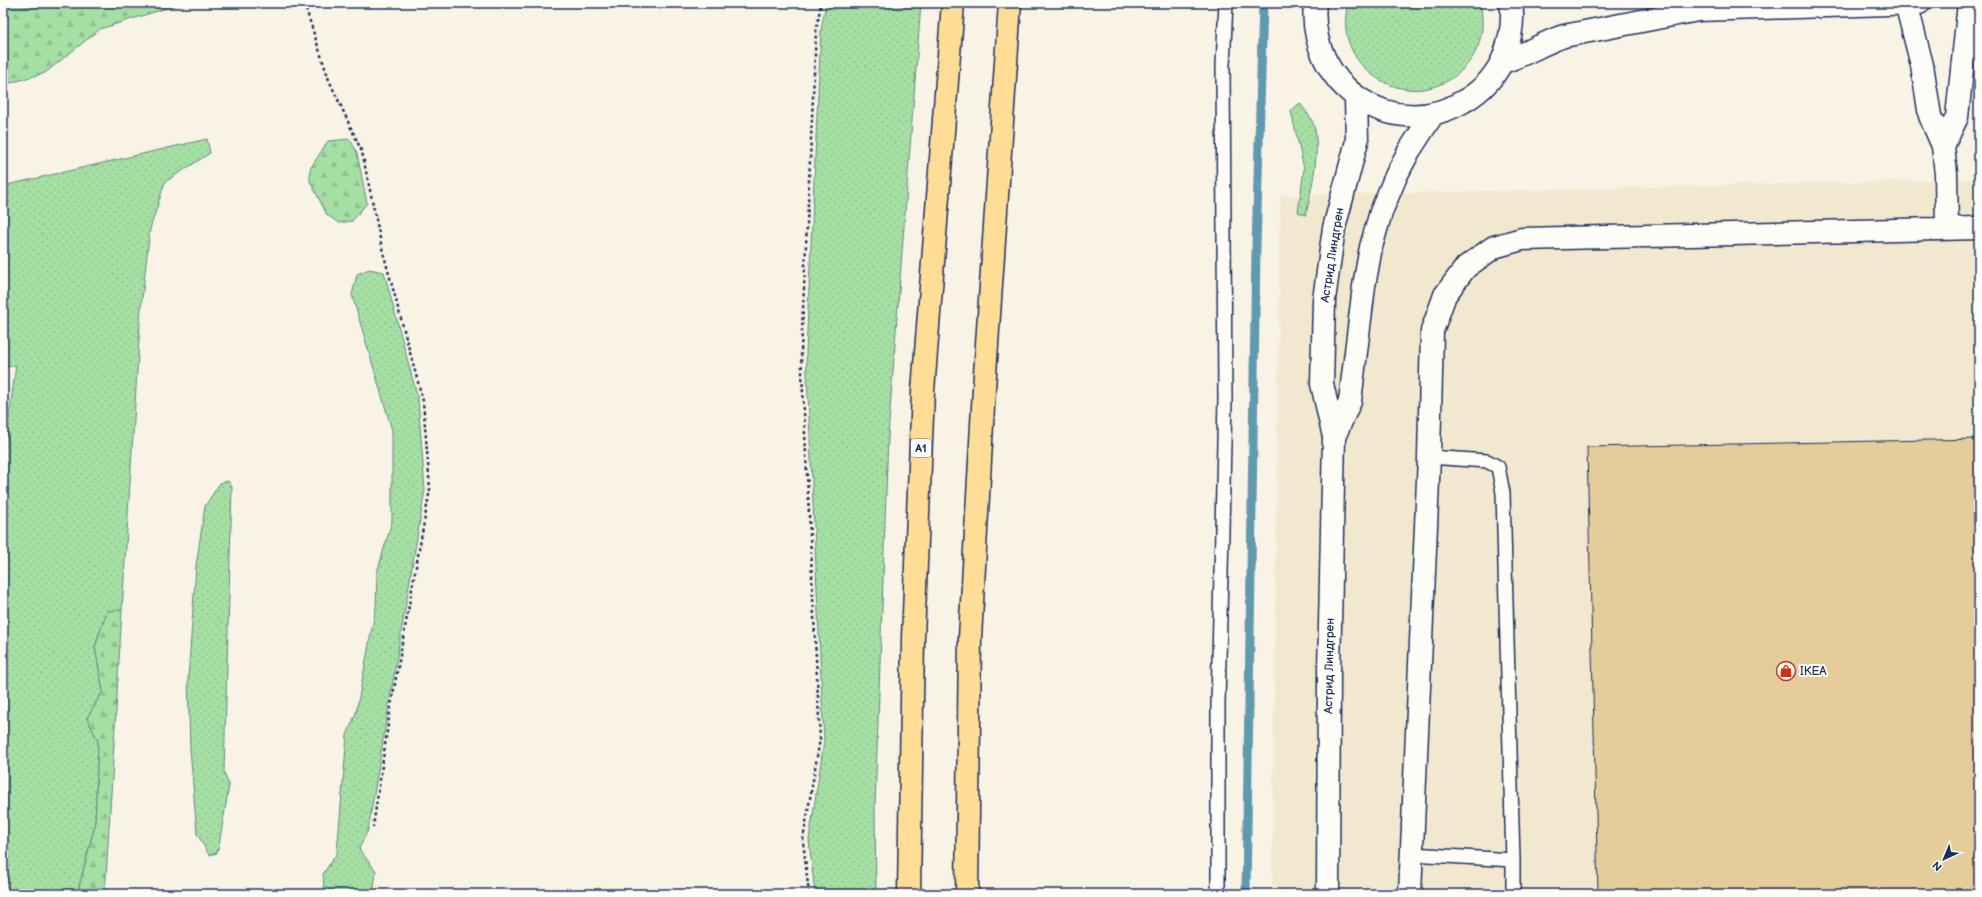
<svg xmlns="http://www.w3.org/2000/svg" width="1982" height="897" viewBox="0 0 1982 897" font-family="'Balsamiq Sans',sans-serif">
<defs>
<pattern id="grass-dots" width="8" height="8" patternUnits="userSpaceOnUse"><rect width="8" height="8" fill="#a6dfa4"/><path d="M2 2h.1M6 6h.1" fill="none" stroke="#8ec090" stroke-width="1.8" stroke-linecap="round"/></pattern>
<pattern id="forest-firs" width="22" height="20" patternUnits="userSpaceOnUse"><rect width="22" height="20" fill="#a6dfa4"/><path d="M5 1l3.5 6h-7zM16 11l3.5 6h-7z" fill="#8ec090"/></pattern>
</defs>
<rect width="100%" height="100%" fill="#f8f3e5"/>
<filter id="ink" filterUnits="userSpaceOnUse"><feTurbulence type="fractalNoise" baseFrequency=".025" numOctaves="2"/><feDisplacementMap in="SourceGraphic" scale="8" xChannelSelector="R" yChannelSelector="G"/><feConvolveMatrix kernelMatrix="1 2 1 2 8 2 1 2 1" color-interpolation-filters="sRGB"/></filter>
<g filter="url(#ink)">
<path fill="#f2e8cf" d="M1979,179V894H1272L1280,196Z"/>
<path fill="url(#grass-dots)" stroke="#608781" d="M826,3H921L888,436L875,806L876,894H815L809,840L824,742L806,352L821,30Z
M1348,3H1480C1485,27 1482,49 1464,68C1415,119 1330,72 1348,3Z
M1300,103C1304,109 1310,116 1313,123C1322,147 1311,190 1306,215L1298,212L1304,169L1291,111Z
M207,139L210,153L165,182L150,229L141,308L122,610L107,611L95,647L103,691L87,718L98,741L95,825L79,887L83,894H3V461L16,365L3,368V186Z
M369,269L384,272L418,399L425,490L368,830L359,849L376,871L374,888L370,894H328L324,888L323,874L337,853L347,735L356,713L376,607L377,573L392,521V430L352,295L357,274Z
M228,481L232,487L224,772L229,786L219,845L217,853L209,855L197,834L190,748L188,679L196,566L205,506L220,483Z"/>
<path fill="url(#forest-firs)" stroke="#608781" d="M3,3H183L100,29L45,73L3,85Z
M350,139L357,153L367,203L352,221L339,223L327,215L310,181V169L328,141Z
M122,610L105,894H83L79,887L95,825L98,741L87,718L103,691L95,647L107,611Z"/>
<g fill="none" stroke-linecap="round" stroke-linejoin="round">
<path stroke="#6099b0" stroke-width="9" d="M1246,894L1256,248L1263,3"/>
</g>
<path fill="#e5cd9b" stroke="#1b2f5e" d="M1979,439V894H1598L1587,447Z"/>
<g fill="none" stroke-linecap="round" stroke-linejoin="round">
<defs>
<path id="service" d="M1411,854L1513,860L1503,493L1498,467L1487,461L1429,457
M1513,860V894
M1218,894V704L1225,399L1223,65L1226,3"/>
<path id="minor" d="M1906,3L1922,65L1930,116L1943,146L1946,174L1947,228
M1502,62C1524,56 1542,43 1564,36L1698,10L1919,3
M1943,146L1957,117L1969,3
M1410,894L1429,457L1432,331L1445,295L1466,267L1494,247L1522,239L1979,228"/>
<path id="tertiary" d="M1315,3C1307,85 1392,144 1464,101C1482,91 1498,74 1505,54C1511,37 1514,21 1511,3
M1334,437L1350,401L1364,286L1371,247L1381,212L1396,176L1409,151L1433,114
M1328,894L1329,672L1334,437L1322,384L1324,300L1334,228L1357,141L1356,98"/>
<path id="motorway" d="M909,894L913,638L923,391L953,3
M967,894L970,638L984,389L1010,3"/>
</defs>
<use href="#service" stroke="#1b2f5e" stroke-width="16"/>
<use href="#minor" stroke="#1b2f5e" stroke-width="25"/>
<use href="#tertiary" stroke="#1b2f5e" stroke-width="25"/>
<use href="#motorway" stroke="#1b2f5e" stroke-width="25"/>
<path stroke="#1b2f5e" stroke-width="2.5" stroke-dasharray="3 3" stroke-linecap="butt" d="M304,3L329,80L362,152L382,248L423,401L430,489L390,711L373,827
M809,894L803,840L820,739L801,352L816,32L821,3"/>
<use href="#service" stroke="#fdfcf7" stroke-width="13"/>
<use href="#minor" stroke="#fdfcf7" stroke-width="22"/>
<use href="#tertiary" stroke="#fdfcf7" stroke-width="22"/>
<use href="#motorway" stroke="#ffdd96" stroke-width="22"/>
</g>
</g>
<defs>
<symbol id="shop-ring" viewBox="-11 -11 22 22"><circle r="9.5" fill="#fdfcf7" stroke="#c8321e" stroke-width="1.5"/><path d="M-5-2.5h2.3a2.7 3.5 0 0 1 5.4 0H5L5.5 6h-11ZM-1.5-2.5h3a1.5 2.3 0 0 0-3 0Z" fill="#c8321e"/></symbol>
</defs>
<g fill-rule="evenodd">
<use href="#shop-ring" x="1775" y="660" width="22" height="22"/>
</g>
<g text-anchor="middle" stroke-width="4" stroke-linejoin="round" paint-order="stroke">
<rect fill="#fdfcf7" stroke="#5f6c8c" stroke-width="1" x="911" y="439" width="20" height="18" rx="3"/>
<g font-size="11" font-weight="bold" fill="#1b2f5e">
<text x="921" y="452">A1</text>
</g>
<g font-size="12" fill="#1b2f5e" stroke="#fdfcf7">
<text transform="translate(1332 255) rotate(-81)" y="4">Астрид Линдгрен</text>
<text transform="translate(1329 666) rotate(-89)" y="4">Астрид Линдгрен</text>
</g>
<g font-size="12" fill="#1b2f5e" stroke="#fdfcf7" text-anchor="start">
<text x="1800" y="675">IKEA</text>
</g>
</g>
<rect width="1982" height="897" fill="none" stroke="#fdfcf7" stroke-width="16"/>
<rect x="8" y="8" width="1966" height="881" fill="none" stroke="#1b2f5e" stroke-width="1.5" filter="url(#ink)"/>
<g transform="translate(1944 859) rotate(224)" stroke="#fdfcf7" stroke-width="3" paint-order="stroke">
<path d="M0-3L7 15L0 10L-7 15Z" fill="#1b2f5e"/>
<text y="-6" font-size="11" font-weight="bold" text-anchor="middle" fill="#1b2f5e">N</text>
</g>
</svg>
